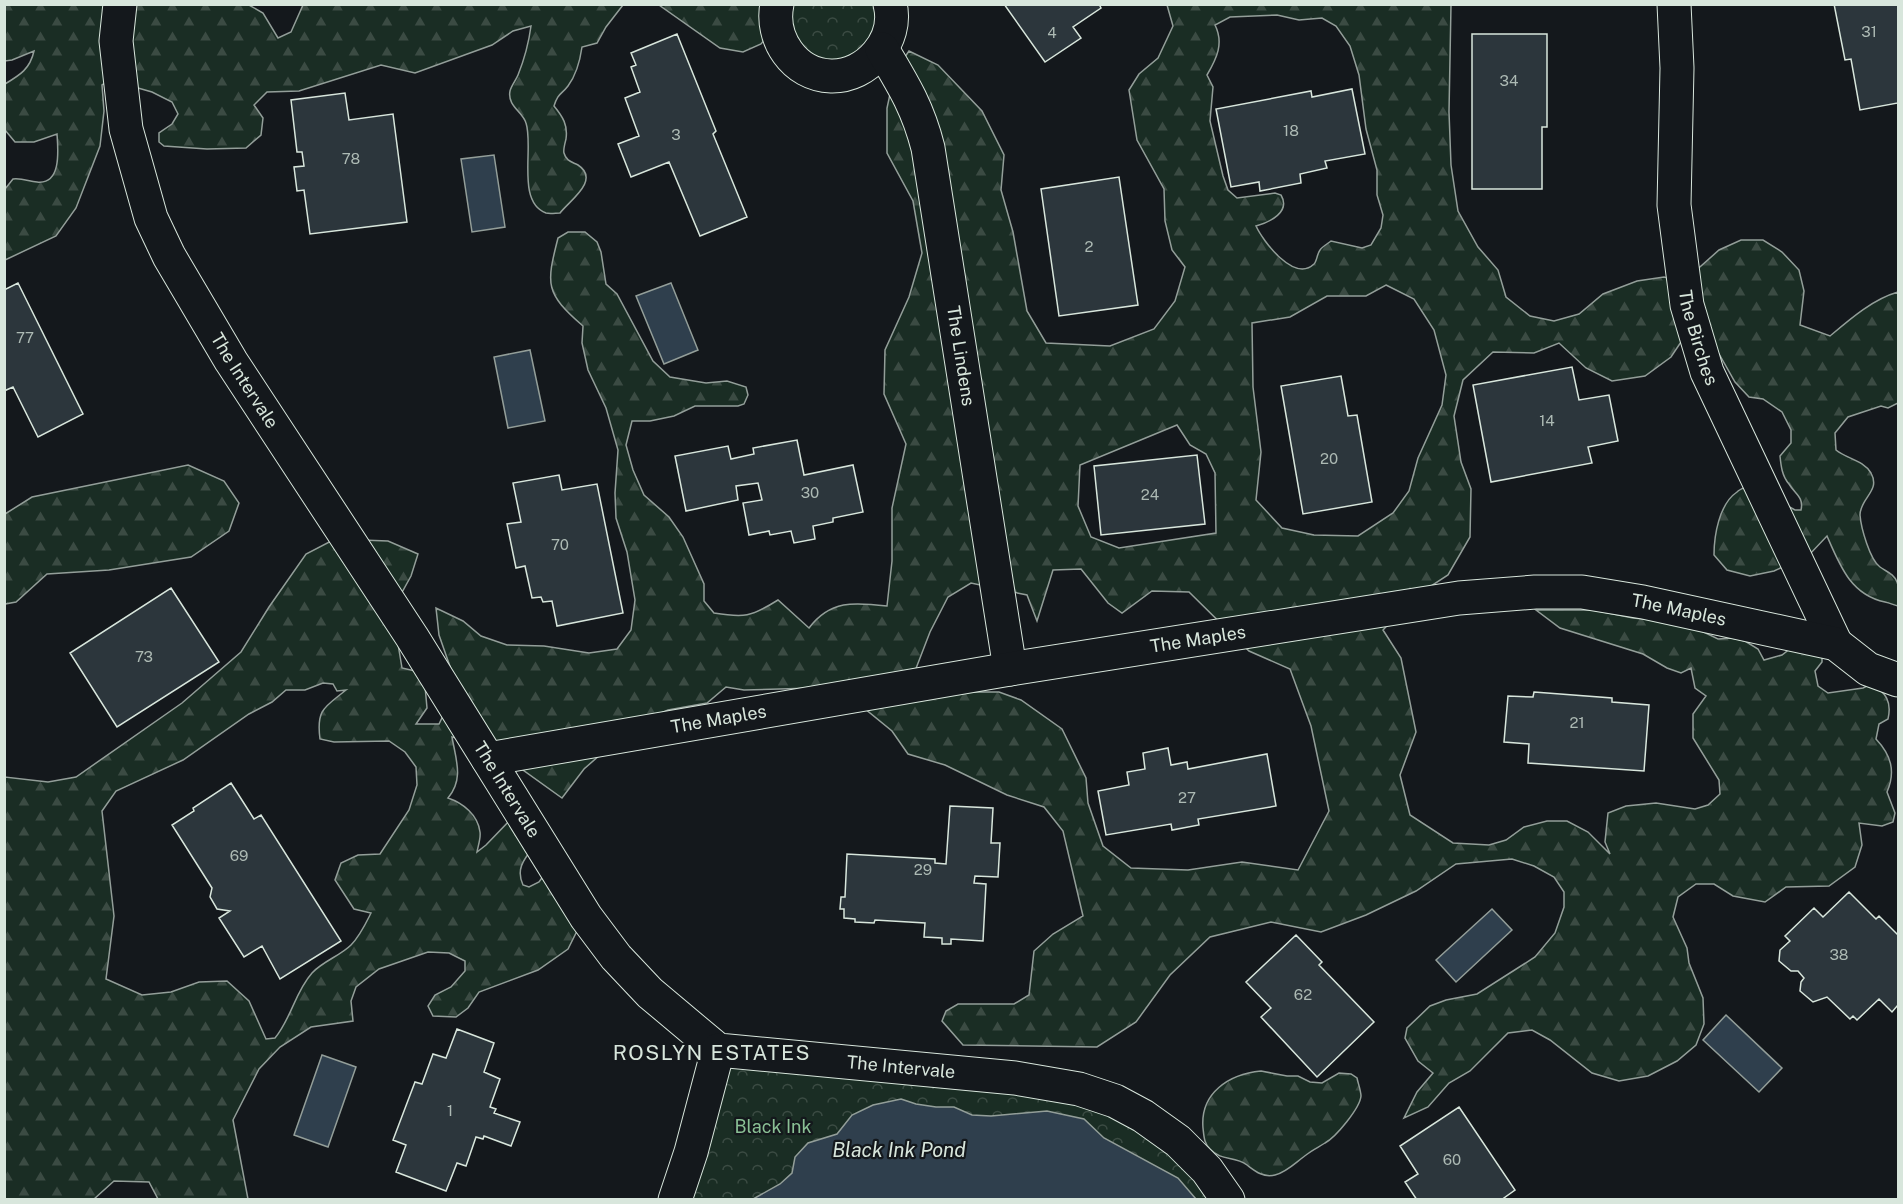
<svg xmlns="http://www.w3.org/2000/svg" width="1903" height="1204" viewBox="0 0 1903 1204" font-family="'Public Sans',sans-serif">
<defs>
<pattern id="forest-firs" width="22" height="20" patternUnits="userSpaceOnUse" patternTransform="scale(1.5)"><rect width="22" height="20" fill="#1a2d24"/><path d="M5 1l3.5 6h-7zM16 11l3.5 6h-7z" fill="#3b4b43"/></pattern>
<pattern id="park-crowns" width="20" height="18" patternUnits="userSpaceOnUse" patternTransform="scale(1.5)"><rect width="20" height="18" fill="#1a2d24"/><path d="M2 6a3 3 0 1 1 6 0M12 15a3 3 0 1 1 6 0" fill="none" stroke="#3b4b43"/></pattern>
</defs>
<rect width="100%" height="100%" fill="#14181c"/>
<path fill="url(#forest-firs)" stroke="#939e99" stroke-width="1.5" fill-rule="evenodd" d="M5,5H249L263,13L278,38L291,32L303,5H623L606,27L597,43L582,47C580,61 577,74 568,86C561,95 558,93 554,106C563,117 568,125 566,139C565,143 563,150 564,153C566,161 572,162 578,165C601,180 569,201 560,213C556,213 550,214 546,213C516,202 534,147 526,123C523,112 507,106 510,91C511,86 516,80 518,75C524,60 529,41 531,26L513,31L492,45L415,73L381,65L299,91L267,92L254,105L263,118L261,135L246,148L207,149L164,146L159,142V133L172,124L178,114L172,102L152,92L110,80L102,85L104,111L100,146L76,208L56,236L5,260V189L13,179C22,178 28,181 37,182C62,185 58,149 57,134L34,142H15L5,130V84C20,75 30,69 34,51L12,60L5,61Z
M659,5H777L776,26L761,44L743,52L720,48Z
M1167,5H1451L1449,112L1451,165L1458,211L1478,247L1498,270L1506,297L1530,316L1554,321L1579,314L1603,294L1637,281L1664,277L1683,282L1719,250L1741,240H1763L1782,252L1799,270L1804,291L1800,325L1830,336C1850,319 1873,299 1898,292V403L1888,408L1881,406L1848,417L1835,433L1836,450C1847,459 1863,460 1871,473C1881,491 1860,498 1860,515C1861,528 1870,560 1880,567C1887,572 1894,574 1897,582C1900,589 1898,599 1898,606C1894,605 1890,603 1885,602C1851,595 1840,566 1827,536L1809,555L1774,571L1750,576L1727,570L1714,555C1714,536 1719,504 1737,492C1740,489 1746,487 1750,485L1795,510H1801C1804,497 1795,494 1789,484C1782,476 1781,466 1780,456L1791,443V430L1782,412L1763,399L1749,397L1735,382L1719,354L1693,324L1671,357L1645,376L1612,381L1586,368L1559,343L1534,353L1493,352L1463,380L1454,416L1461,462L1471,489L1470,537L1448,575L1414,597L1383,630L1401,658L1416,732L1400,775L1410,815L1453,843L1489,845L1506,840L1524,827L1547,821H1567L1588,832L1610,854L1605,842L1608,813L1626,806L1656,803L1695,809L1708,805L1720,794L1719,780L1693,738V714L1706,696L1695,688L1691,668L1681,673L1667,668L1643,654L1560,628L1536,610H1593L1633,618L1685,623L1718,639L1732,638L1745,641L1758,649L1764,660L1782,655L1791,648L1822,651V662L1815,671L1818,686L1828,693L1863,688L1871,684C1886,692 1892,702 1888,719L1879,724L1876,739C1891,755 1896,771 1887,792L1895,813L1893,822L1882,826L1859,823L1862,845L1855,867L1829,886L1786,887L1765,902L1733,896L1714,884H1696L1678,897L1673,917L1687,948L1689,963L1703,998L1704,1024L1696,1045L1677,1061L1648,1076L1619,1081L1592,1073L1550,1040L1532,1030L1508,1033L1470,1071L1449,1083L1428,1107L1404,1118L1417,1092L1433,1073L1418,1061L1405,1038L1407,1028L1430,1006L1446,1000L1477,994L1535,957L1555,933L1564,907V892L1554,877L1534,866L1512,859L1456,864L1416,891L1366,915L1321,932L1271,922L1210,937L1170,975L1136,1022L1097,1047L963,1045L942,1021L946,1011L958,1004H1014L1029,995L1034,951L1053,934L1083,916L1063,831L1044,807L1007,795L945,765L908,754L892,731L865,709L814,688L744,690L726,687L707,703L668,710L634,725L584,769L562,798L488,745L452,737C456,760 464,779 448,798C463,803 478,815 480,832C481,838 478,846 477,852L486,845L515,815L533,848C523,860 516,870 523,885L529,887L539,882L547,871L578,929L568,949L538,970L479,992L468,1008L456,1017L433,1016L428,1006L435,995L451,987L465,971V961L449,953L428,952L379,969L356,987L351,1001L353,1021L311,1027L280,1047L259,1069L233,1120L248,1199H158L149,1182L114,1181L94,1199L5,1200V777L48,782L76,777L182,703L241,652L269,607L306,554L335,539L388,541L418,554L411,576L400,596L396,632L402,668L419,672L425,686L427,708L416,724H439L454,693V678L439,635L436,608L463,621L481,636L507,645L544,646L589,653L617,649L631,630L635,600L627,552L616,518L615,493L618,450L606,408L588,370L582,343L583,326C545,293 546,285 558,238L568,232H585L597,242L601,252L606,284L617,294L653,361L670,377L706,383L727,381L746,387L748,395L744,404L738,406H695L674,416L650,421H632L626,445L633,470L644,495L669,517L683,537L704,584V601L714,613C744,618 751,617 778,600L809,628C830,600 854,602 887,606L892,561V508L906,444L884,394L885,350L909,297L922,253L913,201L887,153V108L895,71L909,51L938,65L982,111L1004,155L1001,190L1013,232L1027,311L1046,343L1110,346L1154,329L1175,301L1185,267L1172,250L1165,221L1164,189L1137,140L1129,90L1139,74L1158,58L1173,26ZM1277,15L1299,20L1322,18L1336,26L1350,46L1359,75L1366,129L1377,170V195L1383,215L1381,228L1371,245L1362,248L1331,241C1327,244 1322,247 1320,250C1317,254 1317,261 1314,264C1294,283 1263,241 1256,226C1270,222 1291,212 1281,195L1275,193L1237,198L1228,190L1223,176L1210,121L1213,87L1207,75C1217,58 1224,43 1215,25L1230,17ZM1386,285L1414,299L1434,330L1446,375L1442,405L1418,458L1409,491L1393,513L1358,536L1314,535L1282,528L1256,500L1261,452L1253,387L1252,323L1290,317L1327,296H1366ZM1177,425L1190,445L1206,454L1215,473L1216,533L1119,548L1091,537L1078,506L1080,465ZM1081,569L1108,603L1122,613L1152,591L1189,592L1249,651L1290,669L1311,726L1329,811L1298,870L1242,862L1188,870L1131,868L1103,846L1088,803L1086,778L1062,729L1021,700L999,692H963L915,671L930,632L948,597L971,583L1027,595L1037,621L1053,570ZM323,683L333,684L337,691L346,690C325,707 316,709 320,739L334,742L389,741L405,752L416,767L417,785L409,810L380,854L358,855L341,863L335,880L354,909L371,913C365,925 360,936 351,945C340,956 323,961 312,973C295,992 291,1019 275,1038L266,1039L249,1001L227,981L199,982L171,992L142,995L106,979L114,916L102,811L116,791L183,760L249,714L272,702L286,690H305Z
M188,465L224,481L239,503L229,531L191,557L109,570L47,574L16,602L5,604V514L32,497Z
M1261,1071L1287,1076H1298L1310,1082L1322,1083L1339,1073L1351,1074L1357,1078C1358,1083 1361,1091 1361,1096C1360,1108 1336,1137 1325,1143C1319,1147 1312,1150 1306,1155C1296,1162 1287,1172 1275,1175C1263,1178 1255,1171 1247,1165C1234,1155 1222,1162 1210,1149C1204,1143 1204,1137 1203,1128C1200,1093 1229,1074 1261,1071Z"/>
<path fill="url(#park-crowns)" stroke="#939e99" stroke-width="1.5" d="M777,4L890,5L883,48L812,71Z
M718,1050L1115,1101L1228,1200H675Z"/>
<path fill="#2f3f4d" stroke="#939e99" stroke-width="1.5" d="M494,155L505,227L472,232L461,159Z
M671,283L698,350L664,364L636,296Z
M530,350L545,421L508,428L494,357Z
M1492,909L1512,930L1456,982L1436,960Z
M1726,1015L1782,1068L1759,1092L1703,1040Z
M322,1055L356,1067L328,1147L294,1135Z
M901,1099L916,1104L936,1107H954L972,1115L991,1116L1047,1111L1084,1119L1104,1138L1178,1178L1196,1199H753L780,1184L792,1173L795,1157L808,1143L837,1134L852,1115L873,1105Z"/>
<path fill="#2c363c" stroke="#d8e6dc" stroke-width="1.5" d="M1004,4H1099L1101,8L1073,27L1081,38L1045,62Z
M1834,4H1898V103L1860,110L1851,59L1845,60Z
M677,34L716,131L713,134L747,217L700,236L669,162L631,177L618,144L639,136L625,98L640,92L631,67L636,65L631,53Z
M1472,34H1547V127H1542V189H1472Z
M1352,89L1365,154L1325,161L1327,168L1300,174L1301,183L1260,191L1259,182L1231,187L1216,109L1311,91L1312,97Z
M345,93L349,120L393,114L407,222L310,234L304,190L297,191L294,167L304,166L302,152H297L291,100Z
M1119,177L1138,305L1059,316L1041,189Z
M18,283L83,414L38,437L13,387L4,391V290Z
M1572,367L1579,400L1609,395L1618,441L1588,447L1592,463L1491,482L1473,385Z
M1341,376L1348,416L1357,415L1372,502L1303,514L1281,386Z
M797,440L804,475L853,465L863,512L833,518V522L813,526L815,539L794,543L791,531L770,535L769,531L749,535L743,503L762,500L758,483L736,486L738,500L686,511L675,456L728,446L731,459L754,454L753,448Z
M1197,455L1205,524L1101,535L1094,466Z
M559,475L562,490L597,484L623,613L557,626L552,601L543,602L541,597L532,598L525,566L516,568L507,524L521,522L513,483Z
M171,588L219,662L117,727L70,653Z
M1534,692L1612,698V702L1649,705L1644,771L1528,763L1529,744L1504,742L1508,696L1533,697Z
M1168,748L1171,765L1187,762L1188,769L1267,754L1276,806L1198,819L1199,825L1172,830L1171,824L1106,835L1098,791L1129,785L1127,772L1145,769L1143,753Z
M231,783L254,819L261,815L341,941L280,979L262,946L244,957L219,918L230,911L217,909L210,897L212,888L172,825L194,811L193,808Z
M950,806L993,808L991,843H1000L998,877L975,876L974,883L986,884L983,941L951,939V944H942V938L924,937L925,923L875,920L874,923L855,922V919L844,918V909H840L841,897H845L847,854L935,859V863L946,864Z
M1849,892L1876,919L1879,916L1898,935V1005L1892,1012L1879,999L1857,1020L1853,1016L1850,1019L1827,997L1813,1002L1800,991L1801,982L1804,978L1798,971H1791L1779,961L1780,950L1790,941L1785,936L1814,908L1823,917Z
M1296,935L1322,962L1319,965L1374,1022L1317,1077L1261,1017L1271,1008L1246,982Z
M457,1029L494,1043L484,1072L500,1079L490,1107L496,1109L494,1113L520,1122L511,1146L484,1136L483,1139L476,1137L466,1166L457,1163L446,1191L396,1172L406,1145L393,1140L415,1082L422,1084L433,1054L446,1058Z
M1459,1107L1515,1190L1501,1200H1417L1405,1182L1418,1174L1400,1146Z"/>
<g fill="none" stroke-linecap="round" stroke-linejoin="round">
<defs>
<g id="minor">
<path id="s1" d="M120,4L116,41L126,129L151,218L169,256L231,361L412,637L586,917L616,957L650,993L718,1050L1015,1078L1079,1089L1115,1101L1143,1116L1178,1141L1207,1170L1228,1200"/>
<path d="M777,4C770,38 794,75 831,76C867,77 899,40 890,4"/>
<path id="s2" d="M1674,4L1677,68L1674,205L1687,305L1707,372L1836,644"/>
<path id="s3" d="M882,49C903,84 918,108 928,148L1010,669"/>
<path id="s4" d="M488,759L1010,669L1421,604L1459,598L1535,592H1582L1643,602L1836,644L1868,669L1898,680"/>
<path d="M675,1200L691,1152L718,1050"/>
</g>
</defs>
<use href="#minor" stroke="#d8e6dc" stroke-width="35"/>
<use href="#minor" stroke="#14181c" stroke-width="33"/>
</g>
<g text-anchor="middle" stroke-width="4.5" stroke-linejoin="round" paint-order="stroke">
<g font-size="15" fill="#adbab4">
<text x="1869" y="37">31</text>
<text x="1052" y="38">4</text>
<text x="1509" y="86">34</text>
<text x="1291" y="136">18</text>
<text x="676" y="140">3</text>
<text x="351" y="164">78</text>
<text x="1089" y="252">2</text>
<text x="25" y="343">77</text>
<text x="1547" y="426">14</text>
<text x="1329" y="464">20</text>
<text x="810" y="498">30</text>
<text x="1150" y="500">24</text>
<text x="560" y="550">70</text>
<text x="144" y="662">73</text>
<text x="1577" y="728">21</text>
<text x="1187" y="803">27</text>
<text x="239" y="861">69</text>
<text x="923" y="875">29</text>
<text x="1839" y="960">38</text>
<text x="1303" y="1000">62</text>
<text x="450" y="1116">1</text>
<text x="1452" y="1165">60</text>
</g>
<g font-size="18" fill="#d8e6dc" stroke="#14181c">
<text dy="6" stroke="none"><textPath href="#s2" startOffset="336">The Birches</textPath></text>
<text dy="6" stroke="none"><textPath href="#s3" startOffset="320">The Lindens</textPath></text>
<text dy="6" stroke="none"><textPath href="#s1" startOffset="406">The Intervale</textPath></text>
<text dy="6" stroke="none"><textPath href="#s4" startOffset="1206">The Maples</textPath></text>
<text dy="6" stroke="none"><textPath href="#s4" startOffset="720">The Maples</textPath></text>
<text dy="6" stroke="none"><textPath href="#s4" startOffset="234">The Maples</textPath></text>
<text dy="6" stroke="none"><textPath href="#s1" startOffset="892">The Intervale</textPath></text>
<text dy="6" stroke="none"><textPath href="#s1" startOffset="1414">The Intervale</textPath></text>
</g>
<g font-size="18" fill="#8ac095" stroke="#14181c">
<text x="773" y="1133">Black Ink</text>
</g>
<g font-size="20" font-style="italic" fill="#d8e6dc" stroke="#14181c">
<text x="899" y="1157">Black Ink Pond</text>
</g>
<g font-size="21" letter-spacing="1.5" fill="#d8e6dc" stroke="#14181c">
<text x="712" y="1060">ROSLYN ESTATES</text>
</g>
</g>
<rect width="1903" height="1204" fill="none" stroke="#d8e6dc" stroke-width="12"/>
</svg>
